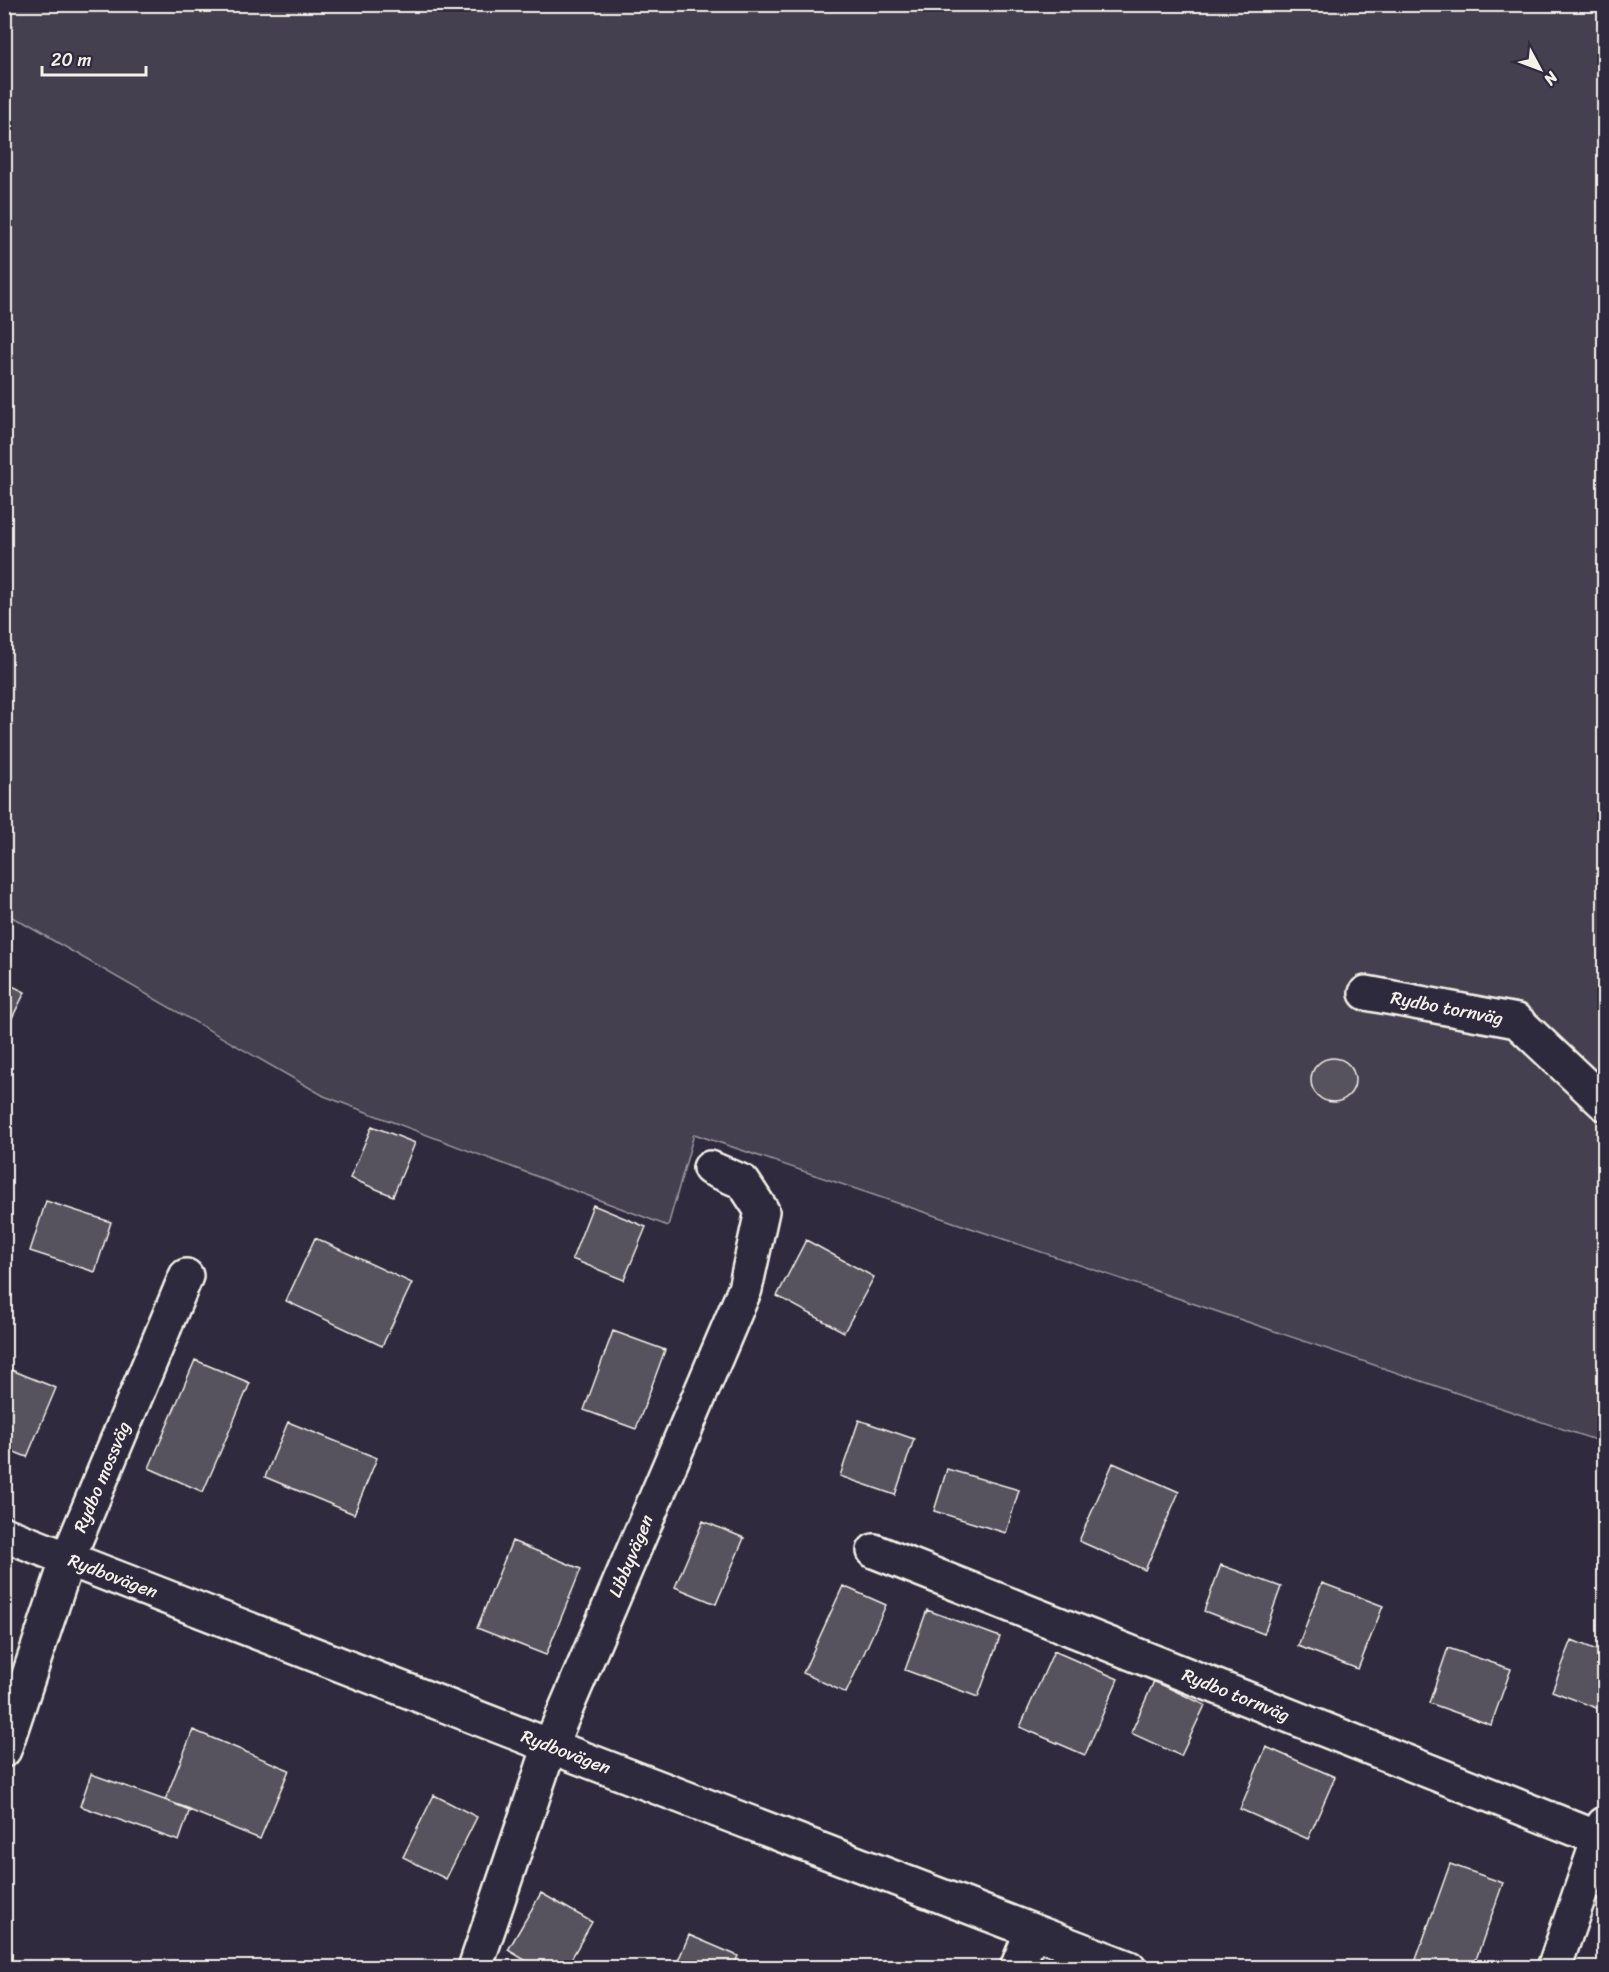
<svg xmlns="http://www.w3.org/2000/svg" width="1609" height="1972" viewBox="0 0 1609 1972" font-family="Sriracha,sans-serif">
<rect width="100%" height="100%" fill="#2f2a3d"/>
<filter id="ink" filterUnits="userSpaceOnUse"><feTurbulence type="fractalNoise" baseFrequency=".0167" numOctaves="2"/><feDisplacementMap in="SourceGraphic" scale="12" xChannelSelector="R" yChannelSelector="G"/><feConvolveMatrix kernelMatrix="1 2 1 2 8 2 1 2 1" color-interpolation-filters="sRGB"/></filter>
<g filter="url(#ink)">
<path fill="#454050" stroke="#9c989c" stroke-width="1.5" d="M5,5H1604V1443L694,1134L668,1226L324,1096L5,913Z"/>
<path fill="#56525f" stroke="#f4f1e8" stroke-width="1.5" d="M4,982L25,992L4,1034Z
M1311 1080a22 22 0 1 1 44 0a22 22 0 1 1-44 0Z
M372,1126L415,1143L393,1196L350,1178Z
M46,1201L111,1222L95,1272L30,1251Z
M593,1205L646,1227L624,1280L572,1259Z
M315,1238L412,1283L382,1346L286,1301Z
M806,1240L874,1277L844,1332L777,1296Z
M613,1331L665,1350L636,1429L584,1410Z
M195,1360L250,1383L203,1492L149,1468Z
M4,1367L56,1388L27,1457L4,1448Z
M859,1420L914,1439L895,1495L840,1476Z
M288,1422L377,1458L354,1514L265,1477Z
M1113,1463L1179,1492L1145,1570L1079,1541Z
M947,1469L1019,1490L1006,1533L934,1511Z
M703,1521L744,1538L716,1604L675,1587Z
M512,1541L581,1569L546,1655L477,1628Z
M1221,1565L1281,1587L1264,1634L1204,1611Z
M1322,1583L1383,1606L1358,1669L1298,1646Z
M843,1586L886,1605L846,1693L803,1673Z
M927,1610L1000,1637L978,1697L905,1670Z
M1572,1640L1604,1653V1711L1552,1691Z
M1448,1648L1511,1669L1491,1725L1429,1703Z
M1054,1651L1118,1679L1085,1755L1020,1727Z
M1154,1681L1205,1705L1181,1756L1131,1733Z
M193,1730L289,1770L260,1839L165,1800Z
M1266,1747L1335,1777L1308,1839L1240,1809Z
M91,1774L190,1809L179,1841L80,1806Z
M434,1795L477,1817L446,1879L403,1857Z
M1450,1864L1503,1883L1473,1968H1413Z
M541,1893L592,1922L566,1968H538L508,1950Z
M689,1935L738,1956L733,1968H675Z"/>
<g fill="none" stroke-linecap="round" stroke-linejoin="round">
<defs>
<path id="minor" d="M1366,993L1517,1021L1604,1103
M874,1551L1598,1838
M4,1750L68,1558L186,1276
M475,1968L550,1746L745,1289L762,1211L743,1182L710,1168
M1017,1968L1032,1931
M1554,1968L1604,1824"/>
<path id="tertiary" d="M4,1534L550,1746L1129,1968"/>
</defs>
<use href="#minor" stroke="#f4f1e8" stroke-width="38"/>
<use href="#tertiary" stroke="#f4f1e8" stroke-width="38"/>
<use href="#minor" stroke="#2f2a3d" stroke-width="33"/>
<use href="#tertiary" stroke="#2f2a3d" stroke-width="33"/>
</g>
</g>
<g text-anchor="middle" stroke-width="6" stroke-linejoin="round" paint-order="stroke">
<g font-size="18" fill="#f4f1e8" stroke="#2f2a3d">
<text transform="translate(1447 1008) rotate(11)" y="6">Rydbo tornväg</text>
<text transform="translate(102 1477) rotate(-67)" y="6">Rydbo mossväg</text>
<text transform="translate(631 1556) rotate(-67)" y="6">Libbyvägen</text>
<text transform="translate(113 1576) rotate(21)" y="6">Rydbovägen</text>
<text transform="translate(1236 1695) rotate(22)" y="6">Rydbo tornväg</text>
<text transform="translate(566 1752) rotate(21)" y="6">Rydbovägen</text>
</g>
</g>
<rect width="1609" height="1972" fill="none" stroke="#2f2a3d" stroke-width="24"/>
<rect x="12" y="12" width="1585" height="1948" fill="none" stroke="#f4f1e8" stroke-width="2" filter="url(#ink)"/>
<g transform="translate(1540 69) rotate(131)" stroke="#2f2a3d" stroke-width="4.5" paint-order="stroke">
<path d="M0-4.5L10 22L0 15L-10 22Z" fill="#f4f1e8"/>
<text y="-9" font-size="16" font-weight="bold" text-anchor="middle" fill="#f4f1e8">N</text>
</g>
<path d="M42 66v9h104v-9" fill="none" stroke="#f4f1e8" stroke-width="3"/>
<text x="51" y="66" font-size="18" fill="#f4f1e8" stroke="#2f2a3d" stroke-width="4.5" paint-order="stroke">20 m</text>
</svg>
